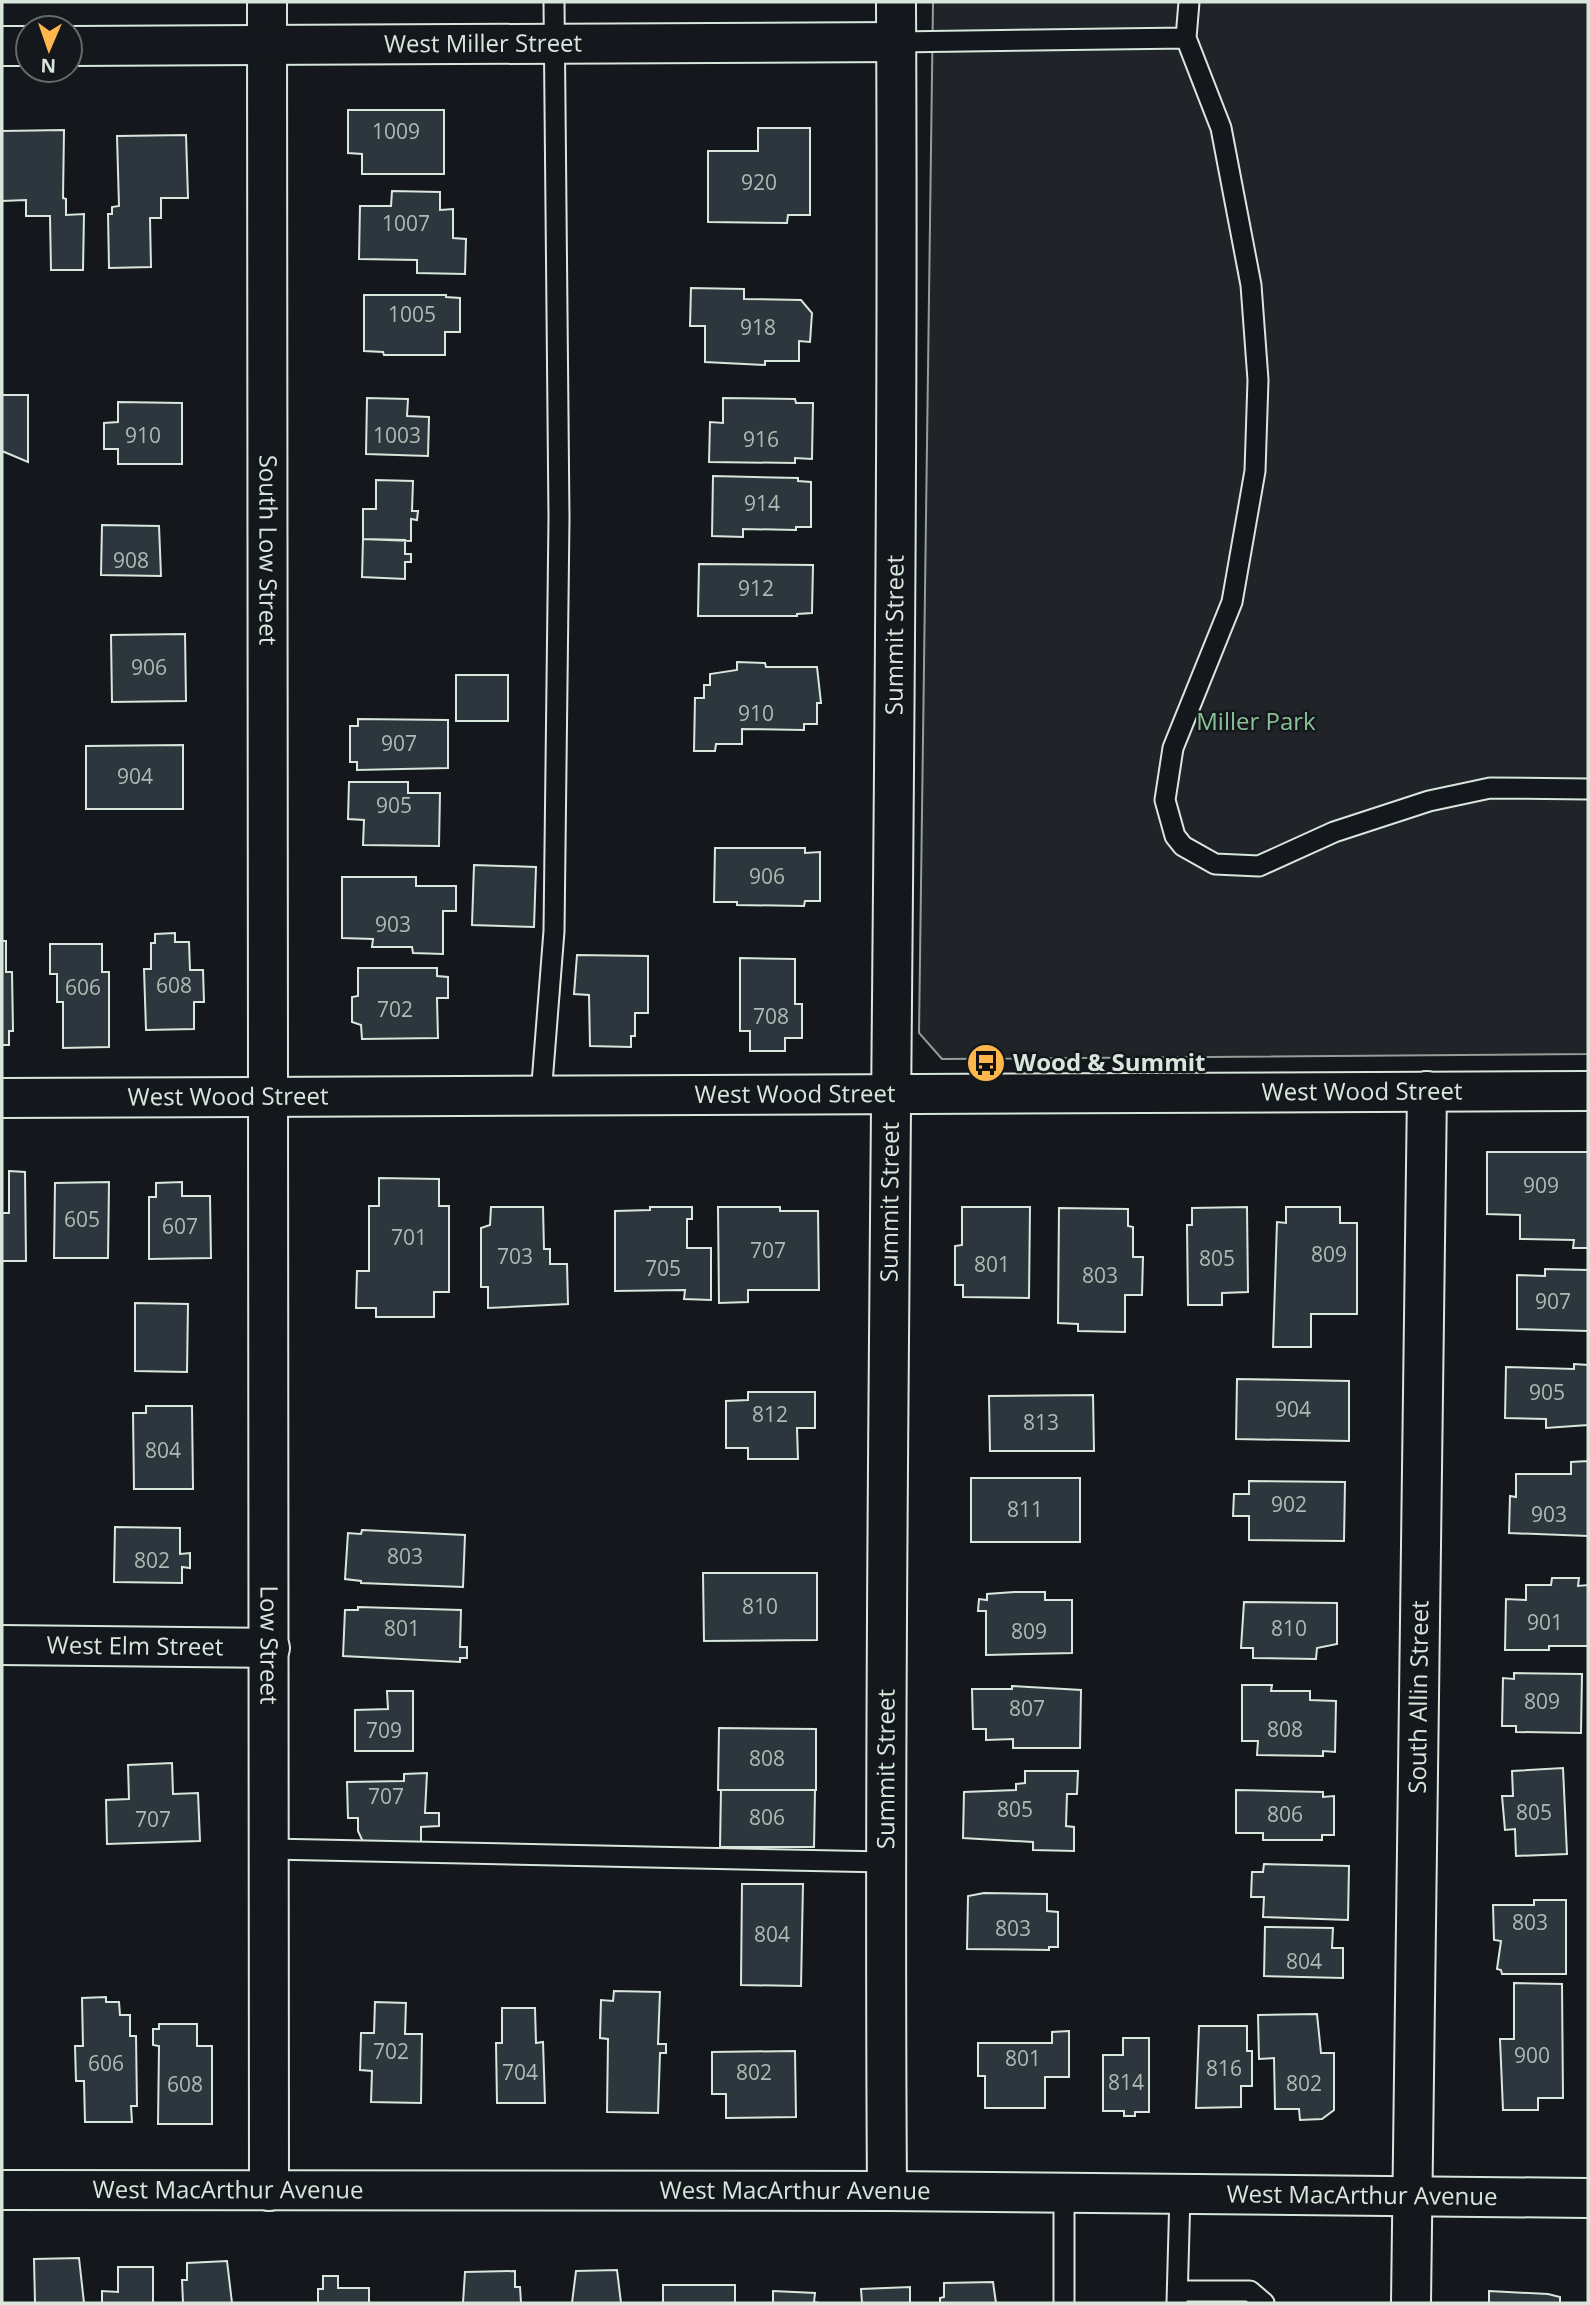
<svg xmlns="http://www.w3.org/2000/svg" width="1590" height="2305" viewBox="0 0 1590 2305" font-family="'Open Sans',sans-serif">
<rect width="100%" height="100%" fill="#14181c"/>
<path fill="#202428" stroke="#939e99" stroke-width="2" d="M933,2H1588V1054L942,1059L919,1033Z"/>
<path fill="#2c363c" stroke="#d8e6dc" stroke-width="2" d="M348,110H444V174H362V154L348,153Z
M758,128H810V215H788L787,223L708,222V151H758Z
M64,130L63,198L66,199V215L84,214L83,270H51L50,216H26V200L2,201V131Z
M186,135L188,198H161V218H150L151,267L109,268L108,214H112V207L119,206L117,136Z
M392,191L440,192V210L453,209V238L466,239L465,274L417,273V260L359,259L360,206H391Z
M691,288L744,289V299L801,300L812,313L810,342L799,341V361H765V365L705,362V326H690Z
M364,295H446V297L460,298V332H445V355H384L383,352L364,351Z
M2,395H28V462L2,451Z
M367,398L408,399L407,416L429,417L428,456L366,454Z
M723,398L795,399L796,403H813L812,459L795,458V463L709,462L710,422L723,423Z
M118,402L182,403V464H118V449H104V423L118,422Z
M713,476L798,478V481L811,482V527H796V530L743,529V537L712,536Z
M376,480L413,481L412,511H418L417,520L411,519V541L363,539V509H376Z
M102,525L159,526L161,576L101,575Z
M363,539L405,540V554H411V562H405V579L362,577Z
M699,564L813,565L812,613L797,614V616H698Z
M185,634L186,701L112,702L111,635Z
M737,662L765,663L766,667H817L821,703H817V724H804V730L742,729V744H716L715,751H694L695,698H704V685H710V674L737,670Z
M456,675H508V721H456Z
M358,719L448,720V768L357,770V762H350V726H358Z
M183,745V809H86V746Z
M349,782H408V793H440L439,846L363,845L364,820L348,819Z
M715,848H805V853L820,852V901H805L804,906L737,905V902H714Z
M474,865L536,867L534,927L472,925Z
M342,877H416V886H456V911H443V954L413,953L412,947H372L373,939L342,938Z
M175,933V942H189L190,970H203L204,1002H194V1029L146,1030L144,969H151V943H155V934Z
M2,941H6V972H12L13,1031H9V1045H2Z
M50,944H102V972H109V1047L63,1048V1002H57V974H50Z
M577,955L648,956V1013H635V1036H631V1047L590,1046L589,995L574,994Z
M740,958L795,959V1004H802V1038H785V1051H750V1031H740Z
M358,968H437V976L448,977V998H437L438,1038L362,1039L361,1025L352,1022V997L358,996Z
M1487,1152H1588V1248H1573L1574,1240L1520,1239V1215L1487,1214Z
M9,1171L25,1172L26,1261H2V1213H9Z
M379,1178L439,1179V1206H449V1292H434V1317H376V1308H356L357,1271H369V1206H379Z
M109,1182L108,1258H54L55,1183Z
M182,1182V1196H210L211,1258L149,1259V1197H156V1183Z
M491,1207H543L544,1249H550V1264H567L568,1304L488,1308V1287H481V1228L490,1225Z
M650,1207H692V1219H687V1248H711V1300L684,1299L685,1290L615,1291V1211L650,1210Z
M718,1207H780V1211H818L819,1290H748V1302L719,1303Z
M962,1207H1030L1029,1298L963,1297V1285H955V1246L962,1245Z
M1247,1207L1248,1292L1222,1293V1305H1188L1187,1225H1192V1208Z
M1286,1207H1340V1223H1357V1314H1311V1347H1273L1277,1222L1286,1223Z
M1059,1208L1128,1209V1226L1133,1227V1257H1143L1142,1295H1125V1332L1078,1331V1324L1058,1323Z
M1545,1269L1588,1270V1331L1517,1329V1275L1545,1276Z
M135,1303L188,1304L187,1372L135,1371Z
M1574,1364L1588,1365V1425L1546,1428V1419L1505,1418L1506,1367L1574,1369Z
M1237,1379L1349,1381V1441L1236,1439Z
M748,1392H815V1428H797L798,1459H748V1448H726V1401L748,1400Z
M1093,1395L1094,1451H990L989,1396Z
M146,1406H192L193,1489H134L133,1413H146Z
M1588,1461V1536L1509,1533L1510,1496L1516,1497V1474H1571V1462Z
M971,1478H1080V1542H971Z
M1249,1481L1345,1482L1344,1541L1249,1540V1516H1233L1234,1494H1249Z
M115,1527L180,1528V1554L190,1553V1568L182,1567V1583L114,1582Z
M362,1530L465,1535L463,1587L361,1583V1581L345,1579L348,1533L361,1534Z
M703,1573H817V1640L704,1641Z
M1552,1578H1579L1578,1586L1588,1585V1646H1549V1650H1505L1506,1599L1526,1600V1585H1551Z
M1014,1592H1045V1600H1072V1653L986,1655V1611H978L979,1599L987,1600V1594Z
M1244,1602L1337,1603V1644L1317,1648L1316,1659L1253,1658V1648H1241Z
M358,1607L461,1610L460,1647H467V1658H460V1662L343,1656L345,1610H358Z
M1514,1673L1582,1674L1581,1733L1516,1732V1726H1502L1503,1678L1514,1679Z
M1242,1685H1272L1271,1691H1310V1700L1336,1701L1335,1752L1323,1751V1756L1257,1755L1258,1741H1242Z
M1012,1686L1081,1690L1080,1748H1013V1739L986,1740V1729H973L972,1689H1012Z
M387,1691H413V1751H355V1710L388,1709Z
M719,1728L816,1729V1790H718Z
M172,1763L173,1794L198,1793L200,1841L107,1844L106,1800L129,1799L128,1765Z
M1563,1768L1567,1854L1516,1856L1515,1829L1505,1830L1502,1796H1513L1512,1771Z
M1025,1771H1078L1077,1794H1067L1066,1826L1074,1827V1851L1033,1850V1842L963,1838L964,1792L1016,1790V1784L1025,1783Z
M427,1773L425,1813H439V1826L421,1827V1843L364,1844L358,1831V1818H348L347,1782L404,1781V1774Z
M721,1790H815L814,1847H720Z
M1236,1790L1323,1792V1797L1334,1796V1835H1322V1840H1263V1833H1236Z
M1264,1864L1349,1866L1348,1920L1263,1917L1264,1897H1251L1252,1872H1263Z
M742,1884H803L801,1986L741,1985Z
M984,1893L1047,1894V1911L1058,1912V1947H1049V1950L967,1949L968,1896Z
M1534,1900H1566V1974H1502L1501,1970L1497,1969L1501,1941L1494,1940L1493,1905H1534Z
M1265,1927L1333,1928L1332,1948H1343V1978L1264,1976Z
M1514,1983L1562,1984L1563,2098H1538V2110H1503L1500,2039H1514Z
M614,1991L660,1992L658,2044H666V2053H660L658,2113L607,2112L608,2039L600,2038L601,2000L613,2001Z
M106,1997V2002H119L120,2015H130V2036H136L137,2106H131L132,2122H85L84,2081H76L75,2046H83L82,1998Z
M375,2002L406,2003L405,2034H422L421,2103L371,2102L372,2071L360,2070L361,2033H374Z
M502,2008H535L536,2043L543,2042L545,2103H497L496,2043H502Z
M1317,2014L1321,2053H1334V2110L1322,2119L1300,2120L1299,2109H1275L1274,2058L1259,2059L1258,2015Z
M159,2024H197V2046H212V2124H158L159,2046L153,2045V2029H159Z
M1199,2026H1247V2051H1252V2086H1241V2107L1196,2108Z
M1069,2031V2077H1045V2108H985V2076H978V2043H1052V2032Z
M1123,2038H1149V2112H1135V2116H1124V2111H1103V2055H1123Z
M795,2051L796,2117L726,2118V2094H712V2052Z
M79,2258L84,2303H35L34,2259Z
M227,2261L232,2303H183L182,2280H187V2263Z
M118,2267H153V2303H102V2291L118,2292Z
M617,2270L621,2303H572L576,2271Z
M515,2271V2287H520L521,2303H463L465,2272Z
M323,2276H338V2288H369V2303H318V2289H323Z
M993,2282L996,2303H940V2298L944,2297V2283Z
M663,2285H735V2303H663Z
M910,2287V2303H862L861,2289Z
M773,2291L815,2293L814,2302L819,2303H773Z
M1489,2291L1548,2294L1560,2297V2303H1489Z"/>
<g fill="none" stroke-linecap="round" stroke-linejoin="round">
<defs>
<path id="service" d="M1189,2L1186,38L1221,128L1251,285L1258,380L1255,471L1232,602L1173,748L1165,800L1175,836L1183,846L1215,864L1259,866L1334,832L1429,801L1490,788L1588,789
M897,42L1186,38
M541,1096L554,931L559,518L554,2
M270,1849L886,1862
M1178,2291H1250L1264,2303
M1064,2303V2192
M1177,2303L1180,2193"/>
<g id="minor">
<path id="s1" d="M267,2L269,2191"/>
<path d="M2,46H28"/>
<path id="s2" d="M70,46L897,42"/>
<path id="s3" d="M2,1645L270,1648"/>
<path id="s4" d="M887,2191C882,1461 900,732 896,2"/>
<path id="s5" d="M1411,2303L1427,1091"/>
</g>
<g id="tertiary">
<path id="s6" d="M2,1098L1588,1091"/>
</g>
<g id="secondary">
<path id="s7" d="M2,2190L887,2191L1588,2198"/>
</g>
</defs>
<use href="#service" stroke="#d8e6dc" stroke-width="23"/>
<use href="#minor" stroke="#d8e6dc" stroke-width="42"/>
<use href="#tertiary" stroke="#d8e6dc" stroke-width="42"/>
<use href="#secondary" stroke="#d8e6dc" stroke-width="42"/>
<use href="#service" stroke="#14181c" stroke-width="19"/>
<use href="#minor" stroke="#14181c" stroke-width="38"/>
<use href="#tertiary" stroke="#14181c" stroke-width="38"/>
<use href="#secondary" stroke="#14181c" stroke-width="38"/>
</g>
<defs>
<symbol id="bus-disc" viewBox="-11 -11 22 22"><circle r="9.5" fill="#ffb74d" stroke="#14181c"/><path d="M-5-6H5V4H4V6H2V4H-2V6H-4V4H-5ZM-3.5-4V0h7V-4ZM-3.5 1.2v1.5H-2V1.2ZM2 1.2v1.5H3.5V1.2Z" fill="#111"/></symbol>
</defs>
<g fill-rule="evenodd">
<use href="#bus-disc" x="964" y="1041" width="44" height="44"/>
</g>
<g text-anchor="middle" stroke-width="5" stroke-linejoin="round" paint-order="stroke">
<g font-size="21" fill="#adbab4">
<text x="396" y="139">1009</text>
<text x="759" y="190">920</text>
<text x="406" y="231">1007</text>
<text x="412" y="322">1005</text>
<text x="758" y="335">918</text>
<text x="143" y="443">910</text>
<text x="397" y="443">1003</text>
<text x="761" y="447">916</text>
<text x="762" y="511">914</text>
<text x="131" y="568">908</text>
<text x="756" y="596">912</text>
<text x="149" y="675">906</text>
<text x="756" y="721">910</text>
<text x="399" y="751">907</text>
<text x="135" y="784">904</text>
<text x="394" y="813">905</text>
<text x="767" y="884">906</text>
<text x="393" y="932">903</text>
<text x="174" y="993">608</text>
<text x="83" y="995">606</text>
<text x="395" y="1017">702</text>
<text x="771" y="1024">708</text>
<text x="1541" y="1193">909</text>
<text x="82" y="1227">605</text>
<text x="180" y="1234">607</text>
<text x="409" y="1245">701</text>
<text x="768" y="1258">707</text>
<text x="1329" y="1262">809</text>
<text x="515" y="1264">703</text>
<text x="1217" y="1266">805</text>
<text x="992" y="1272">801</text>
<text x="663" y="1276">705</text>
<text x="1100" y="1283">803</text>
<text x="1553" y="1309">907</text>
<text x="1547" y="1400">905</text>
<text x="1293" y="1417">904</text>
<text x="770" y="1422">812</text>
<text x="1041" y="1430">813</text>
<text x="163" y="1458">804</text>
<text x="1289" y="1512">902</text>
<text x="1025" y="1517">811</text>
<text x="1549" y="1522">903</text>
<text x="405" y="1564">803</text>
<text x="152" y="1568">802</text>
<text x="760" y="1614">810</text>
<text x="1545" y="1630">901</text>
<text x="402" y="1636">801</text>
<text x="1289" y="1636">810</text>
<text x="1029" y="1639">809</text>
<text x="1542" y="1709">809</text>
<text x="1027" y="1716">807</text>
<text x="1285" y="1737">808</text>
<text x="384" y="1738">709</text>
<text x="767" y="1766">808</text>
<text x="386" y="1804">707</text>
<text x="1015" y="1817">805</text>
<text x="1534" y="1820">805</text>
<text x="1285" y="1822">806</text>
<text x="767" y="1825">806</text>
<text x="153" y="1827">707</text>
<text x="1530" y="1930">803</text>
<text x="1013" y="1936">803</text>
<text x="772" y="1942">804</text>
<text x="1304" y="1969">804</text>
<text x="391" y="2059">702</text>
<text x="1532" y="2063">900</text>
<text x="1023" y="2066">801</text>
<text x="106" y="2071">606</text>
<text x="1224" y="2076">816</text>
<text x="520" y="2080">704</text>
<text x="754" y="2080">802</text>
<text x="1126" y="2090">814</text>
<text x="1304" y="2091">802</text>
<text x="185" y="2092">608</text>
</g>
<g font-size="24" fill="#d8e6dc" stroke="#14181c">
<text dy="8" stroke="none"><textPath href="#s2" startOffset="413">West Miller Street</textPath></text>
<text dy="8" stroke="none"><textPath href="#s1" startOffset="548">South Low Street</textPath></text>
<text dy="8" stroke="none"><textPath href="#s4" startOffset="1556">Summit Street</textPath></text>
<text dy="8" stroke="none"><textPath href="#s6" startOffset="1360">West Wood Street</textPath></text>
<text dy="8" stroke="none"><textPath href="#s6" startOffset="793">West Wood Street</textPath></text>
<text dy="8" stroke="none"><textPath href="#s6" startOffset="226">West Wood Street</textPath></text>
<text dy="8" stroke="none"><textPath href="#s4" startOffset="989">Summit Street</textPath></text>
<text dy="8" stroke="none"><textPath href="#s1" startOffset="1643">Low Street</textPath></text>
<text dy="8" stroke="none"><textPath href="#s3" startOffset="133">West Elm Street</textPath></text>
<text dy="8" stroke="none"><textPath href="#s5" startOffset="606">South Allin Street</textPath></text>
<text dy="8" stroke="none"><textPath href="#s4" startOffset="422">Summit Street</textPath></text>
<text dy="8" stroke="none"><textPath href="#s7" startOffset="226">West MacArthur Avenue</textPath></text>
<text dy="8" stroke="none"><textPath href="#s7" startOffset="793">West MacArthur Avenue</textPath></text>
<text dy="8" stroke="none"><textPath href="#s7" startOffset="1360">West MacArthur Avenue</textPath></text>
</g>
<g font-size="24" fill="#8ac095" stroke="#14181c">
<text x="1256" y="730">Miller Park</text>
</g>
<g font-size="24" font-weight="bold" fill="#d8e6dc" stroke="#14181c" text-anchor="start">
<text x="1013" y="1071">Wood &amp; Summit</text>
</g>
</g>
<rect width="1590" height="2305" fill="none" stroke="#d8e6dc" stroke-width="7"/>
<g transform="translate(49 49) rotate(182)"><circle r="33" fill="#14181c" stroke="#626a69" stroke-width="2"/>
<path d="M0-5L12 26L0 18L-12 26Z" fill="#ffb74d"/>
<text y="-10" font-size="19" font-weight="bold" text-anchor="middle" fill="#d8e6dc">N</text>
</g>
</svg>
